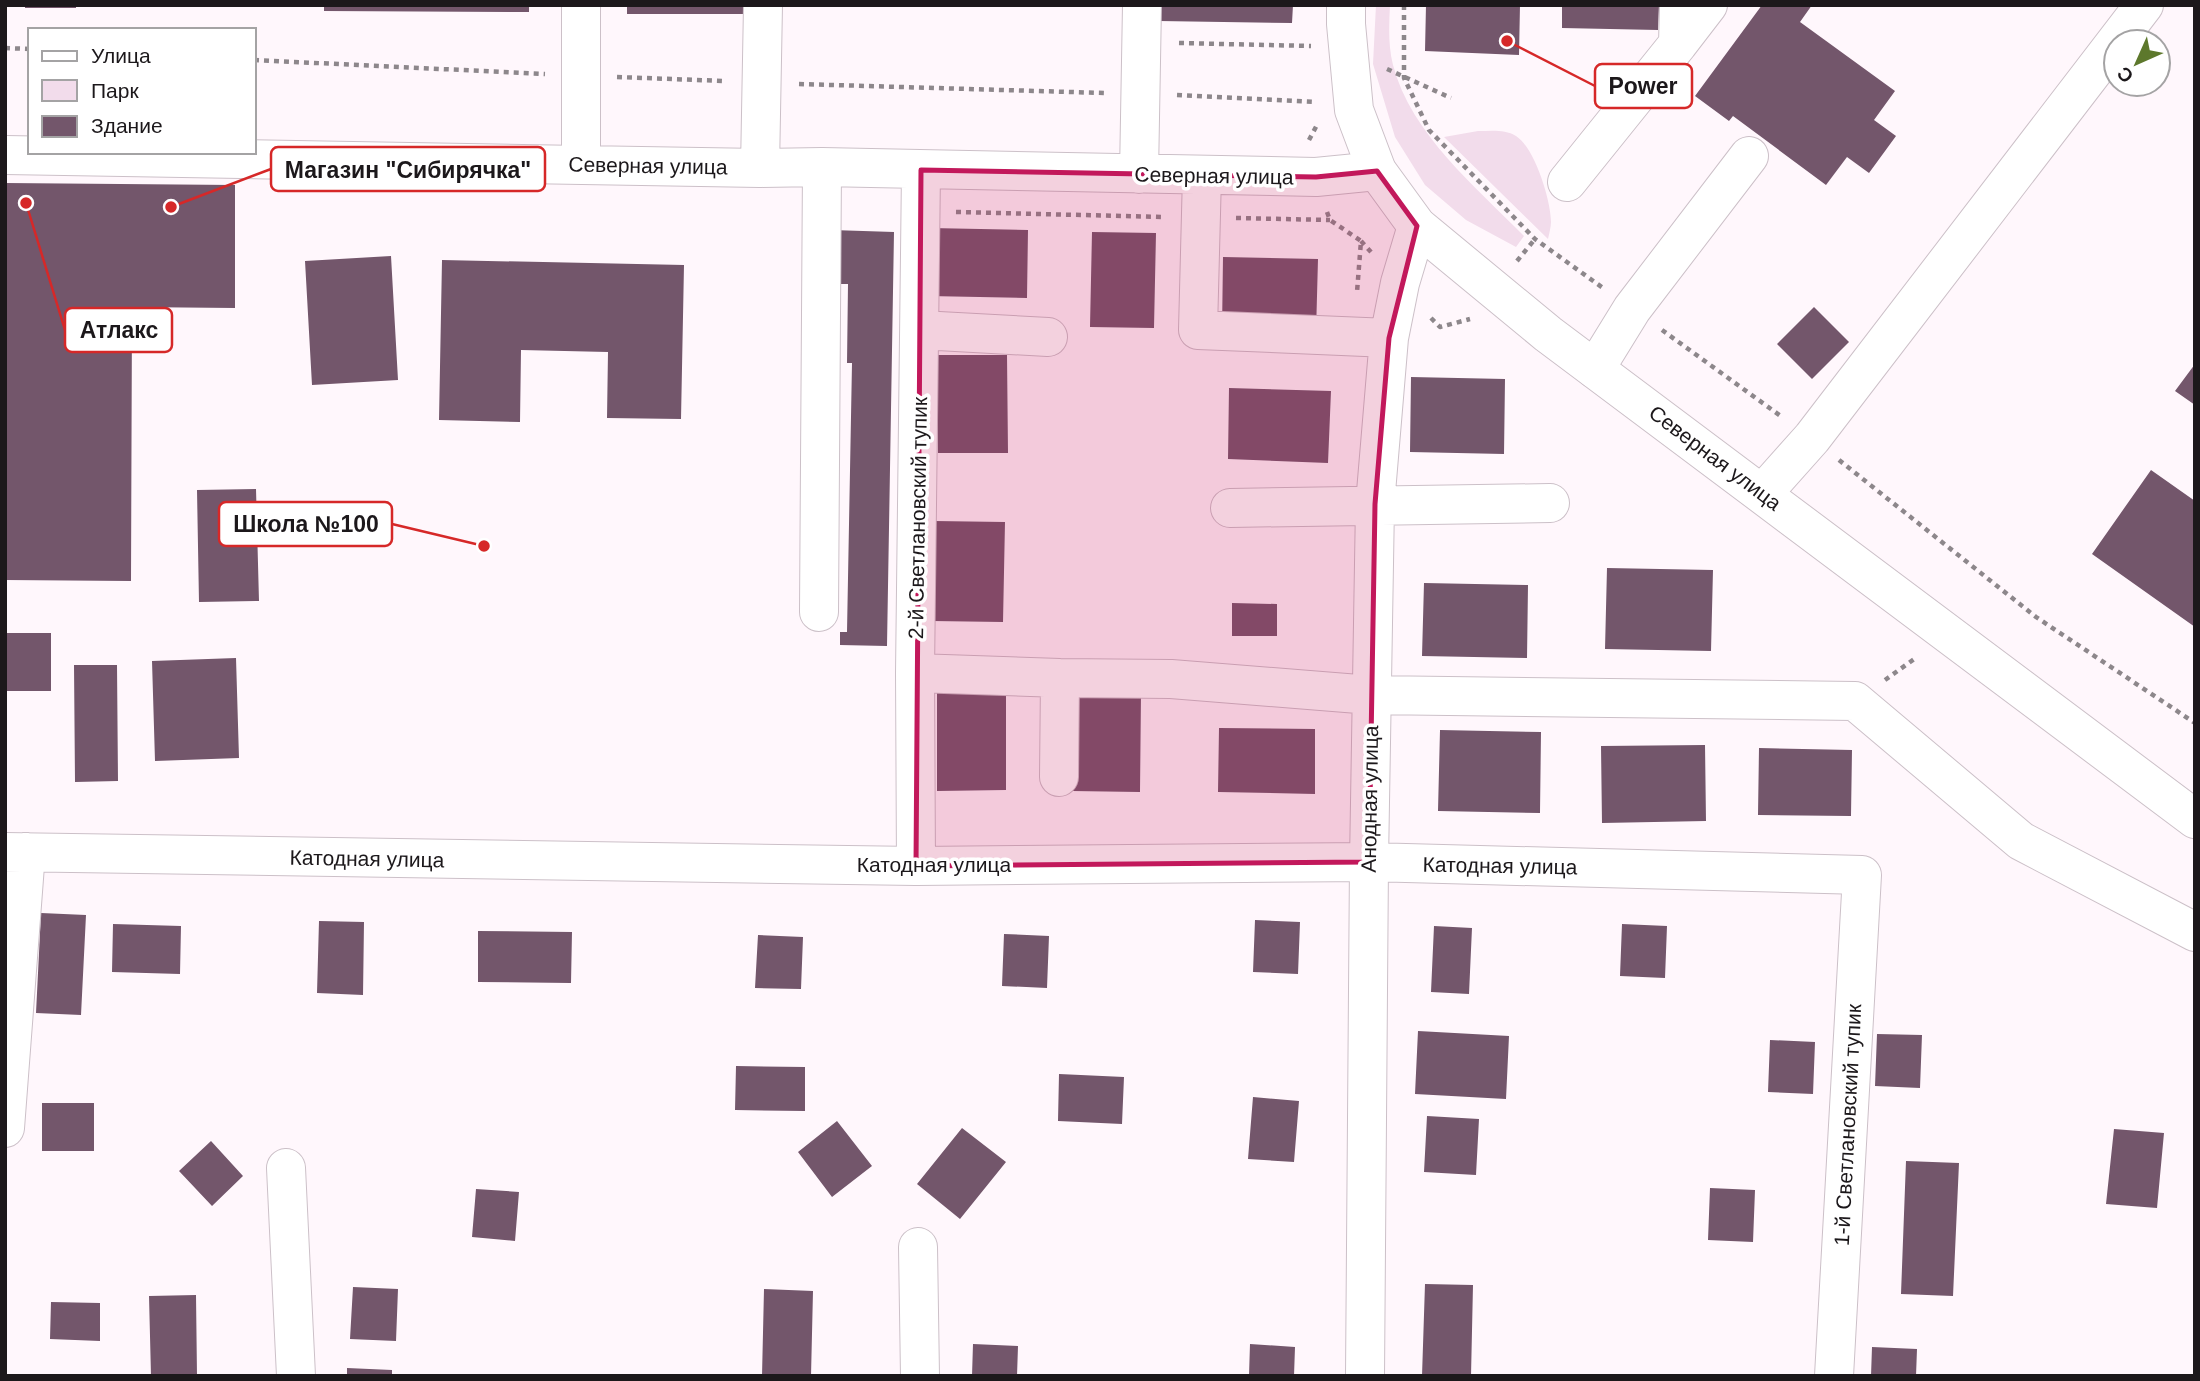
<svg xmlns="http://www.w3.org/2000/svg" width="2200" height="1381" viewBox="0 0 2200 1381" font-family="Helvetica,sans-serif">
<rect width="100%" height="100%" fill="#fff7fc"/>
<path fill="#f2dceb" d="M1376,5H1390C1389,25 1388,45 1393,65C1411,134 1476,187 1524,236L1516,247L1466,220L1425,185L1395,137L1373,64Z
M1478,131C1491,131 1505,129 1516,136C1535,148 1551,201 1551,222C1551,227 1549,234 1548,239L1444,137Z"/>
<path fill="#73566b" d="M25,5H76V8H25Z
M324,5H529V12L324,11Z
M627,5H755V14H627Z
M1159,5H1293L1292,23L1159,21Z
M1426,5H1520L1519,55L1425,51Z
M1562,5H1659L1658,30L1562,28Z
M1762,5H1812L1800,22L1895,91L1874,120L1896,136L1869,173L1847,157L1826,185L1733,116L1729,121L1695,96Z
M5,183L235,185V308L132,307L131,581L5,580Z
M930,228L1028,230L1027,298L928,296Z
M832,230L894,232L887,646L840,645V632H847L852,363H847L848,284H831Z
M1092,232L1156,233L1154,328L1090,327Z
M391,256L398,380L312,385L305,261Z
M1223,257L1318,259L1316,333L1222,331Z
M442,260L684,265L681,419L607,418L608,352L521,350L520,422L439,420Z
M1814,307L1849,342L1812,379L1777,344Z
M937,355H1007L1008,453H938Z
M2195,364V405L2175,391Z
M1411,377L1505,379L1504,454L1410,452Z
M1229,388L1331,391L1328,463L1228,459Z
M2151,470L2195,501V627L2092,554Z
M256,489L259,601L199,602L197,490Z
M934,521L1005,522L1003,622L932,621Z
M1607,568L1713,570L1711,651L1605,649Z
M1424,583L1528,585L1527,658L1422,656Z
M1232,603L1277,604V636H1232Z
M5,633H51V691H5Z
M236,658L239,758L155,761L152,661Z
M74,665H117L118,781L75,782Z
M937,688H1006V790L937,791Z
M1073,692L1141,693L1140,792L1072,791Z
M1219,728L1315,729V794L1218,792Z
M1440,730L1541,732L1540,813L1438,811Z
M1705,745L1706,821L1602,823L1601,746Z
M1759,748L1852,750L1851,816L1758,815Z
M41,913L86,915L81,1015L36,1013Z
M1255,920L1300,922L1298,974L1253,972Z
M319,921L364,922L363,995L317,993Z
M113,924L181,926L180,974L112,972Z
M1622,924L1667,926L1665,978L1620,976Z
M1434,926L1472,928L1469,994L1431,992Z
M478,931L572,932L571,983L478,982Z
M1004,934L1049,936L1047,988L1002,986Z
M758,935L803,937L801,989L755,988Z
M1418,1031L1509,1036L1506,1099L1415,1094Z
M1877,1034L1922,1035L1920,1088L1875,1086Z
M1770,1040L1815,1042L1813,1094L1768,1092Z
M736,1066L805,1067V1111L735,1110Z
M1059,1074L1124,1077L1122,1124L1058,1121Z
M1253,1097L1299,1101L1294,1162L1248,1159Z
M42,1103H94V1151H42Z
M1427,1116L1479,1119L1476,1175L1424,1172Z
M837,1121L872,1166L832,1197L798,1152Z
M962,1128L1006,1162L960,1219L917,1184Z
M2114,1129L2164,1133L2157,1208L2106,1204Z
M211,1141L243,1176L212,1206L179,1171Z
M1906,1161L1959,1163L1953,1296L1901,1294Z
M1710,1188L1755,1190L1753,1242L1708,1240Z
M476,1189L519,1192L515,1241L472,1237Z
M1425,1284L1473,1285L1471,1376H1422Z
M353,1287L398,1289L396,1341L350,1339Z
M764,1289L813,1291L811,1376H762Z
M196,1295L197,1376H151L149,1296Z
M51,1302L100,1303V1341L50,1339Z
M973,1344L1018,1346L1017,1376H972Z
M1250,1344L1295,1347L1294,1376H1249Z
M1872,1347L1917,1349L1916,1376H1871Z
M347,1368L392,1370V1376H347Z"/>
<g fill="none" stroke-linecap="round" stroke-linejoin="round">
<defs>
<path id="minor" d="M1678,44L1708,5
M5,155L760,168L822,167L1316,177L1377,171
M581,165V5
M760,168L763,5
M1139,174L1142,5
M1202,175L1198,330L1389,338
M1567,182L1678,44L1679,5
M920,330L1048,337
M1595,369L1632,309L1749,156
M1763,493L1812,438L2144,5
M1230,508L1550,503
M819,612L822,167
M915,673L1060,678L1171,679L1371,695L1855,701L2021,841L2195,932
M1059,777L1060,678
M5,852L916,866L1369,862L1862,875L1834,1376
M916,866L915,673L921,170
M5,1128L26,852
M286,1168L296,1376
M918,1247L920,1376
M1365,1376L1369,862L1375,504L1389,338L1400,283L1417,226"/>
<path id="major" d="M1346,5V24L1354,110L1377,171L1417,226L1548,334L2195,819"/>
</defs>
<use href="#minor" stroke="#ccc0c8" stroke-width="40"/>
<use href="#major" stroke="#ccc0c8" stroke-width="40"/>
<path stroke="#8d878b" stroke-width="4.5" stroke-dasharray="5 5" stroke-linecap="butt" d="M1404,5V78L1429,130L1535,239L1603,288
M1179,43L1311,46
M5,48L30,49
M254,60L545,74
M1387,69L1451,98
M617,77L724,81
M799,84L1105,93
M1177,95L1315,102
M1309,140L1318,123
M956,212L1165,217
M1327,212L1330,220L1361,241L1357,292
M1236,218L1330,220
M1361,241L1371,252
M1517,261L1535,239
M1431,318L1440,327L1470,319
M1662,330L1782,417
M1839,460L2036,617L2195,723
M1885,680L1917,657"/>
<use href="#minor" stroke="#fff" stroke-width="38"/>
<use href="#major" stroke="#fff" stroke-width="38"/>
</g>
<path fill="#c2185b" fill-opacity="0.2" stroke="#c2185b" stroke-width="5" stroke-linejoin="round" d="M921,170L1316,177L1377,171L1417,226L1389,338L1375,504L1369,862L916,866Z"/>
<g text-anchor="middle" stroke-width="7" stroke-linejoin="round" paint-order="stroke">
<g font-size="21" fill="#1c181b" stroke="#fff">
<text transform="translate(648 166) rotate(1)" y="7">Северная улица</text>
<text transform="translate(1214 176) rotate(1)" y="7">Северная улица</text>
<text transform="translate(1715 458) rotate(37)" y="7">Северная улица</text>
<text transform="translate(918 518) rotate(-89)" y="7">2-й Светлановский тупик</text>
<text transform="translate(1370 799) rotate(-89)" y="7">Анодная улица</text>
<text transform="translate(367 859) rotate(1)" y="7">Катодная улица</text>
<text x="934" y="872">Катодная улица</text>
<text transform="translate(1500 866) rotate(1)" y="7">Катодная улица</text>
<text transform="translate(1848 1125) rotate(-87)" y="7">1-й Светлановский тупик</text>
</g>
</g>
<path fill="none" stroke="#d62828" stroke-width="2.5" d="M1507 41L1595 86M171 207L271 169M26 203L65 330M484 546L392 524"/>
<g fill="#d62828" stroke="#fff" stroke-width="2.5">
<circle cx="1507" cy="41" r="7"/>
<circle cx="171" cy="207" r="7"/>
<circle cx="26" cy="203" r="7"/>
<circle cx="484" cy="546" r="7"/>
</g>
<g fill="#fff" stroke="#d62828" stroke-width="2.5">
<rect x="1595" y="64" width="97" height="44" rx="7"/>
<rect x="271" y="147" width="274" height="44" rx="7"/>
<rect x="65" y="308" width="107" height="44" rx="7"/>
<rect x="219" y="502" width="173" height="44" rx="7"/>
</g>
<g font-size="23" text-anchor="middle" font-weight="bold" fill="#1c181b">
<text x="1643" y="94">Power</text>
<text x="408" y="178">Магазин "Сибирячка"</text>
<text x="119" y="338">Атлакс</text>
<text x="306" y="532">Школа №100</text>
</g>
<rect width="2200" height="1381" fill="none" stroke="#1c181b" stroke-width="14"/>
<rect x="28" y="28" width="228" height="126" fill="#ffffff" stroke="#a4a3a4" stroke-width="2"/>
<rect x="42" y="51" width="35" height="10" fill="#ffffff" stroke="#a4a3a4" stroke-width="2"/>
<text x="91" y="63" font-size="21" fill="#1c181b">Улица</text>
<rect x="42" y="80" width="35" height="21" fill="#f2dceb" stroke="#a4a3a4" stroke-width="2"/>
<text x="91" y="98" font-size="21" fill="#1c181b">Парк</text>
<rect x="42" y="116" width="35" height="21" fill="#73566b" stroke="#a4a3a4" stroke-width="2"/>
<text x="91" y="133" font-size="21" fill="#1c181b">Здание</text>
<g transform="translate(2137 63) rotate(225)"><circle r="33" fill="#ffffff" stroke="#a4a3a4" stroke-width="2"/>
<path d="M0-5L12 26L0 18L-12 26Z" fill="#5d782c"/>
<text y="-10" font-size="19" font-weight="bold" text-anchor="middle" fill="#1c181b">С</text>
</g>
</svg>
